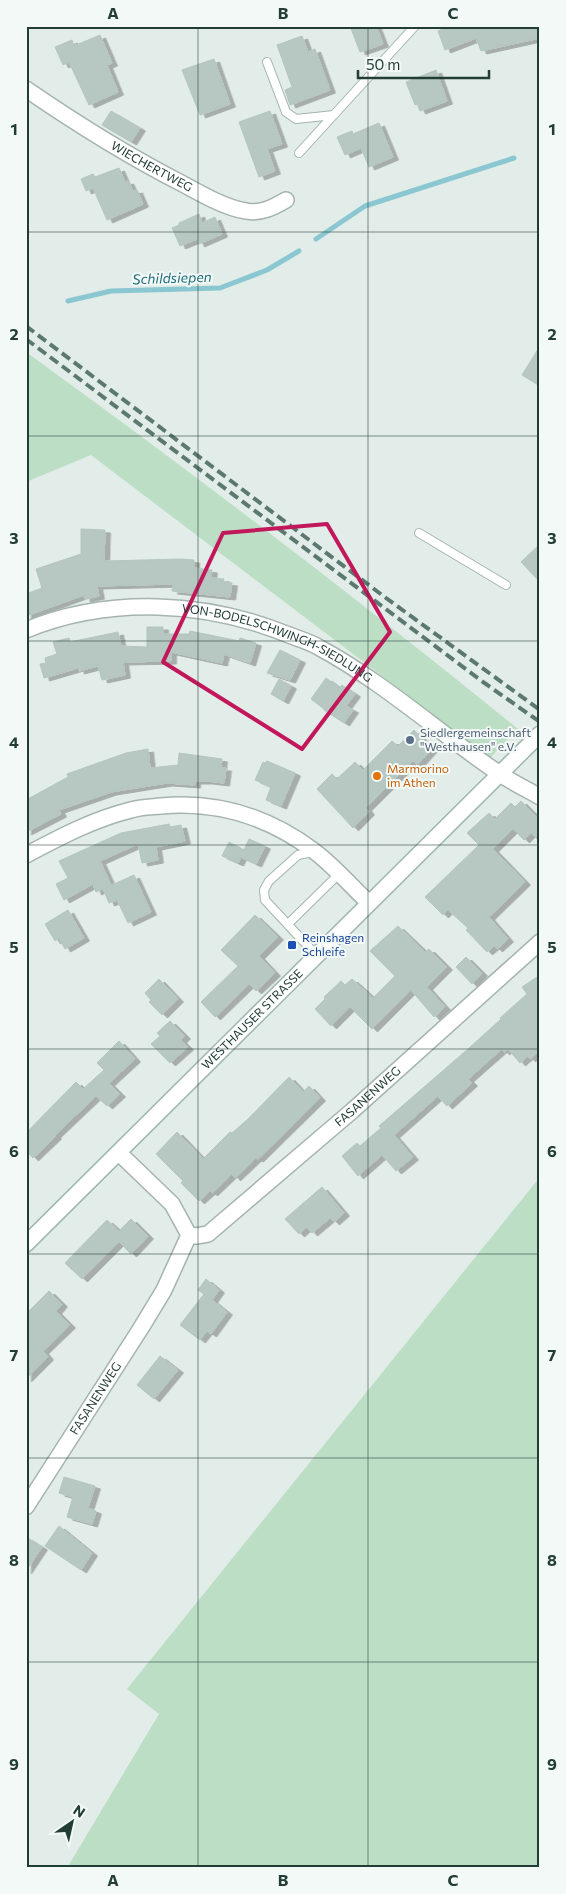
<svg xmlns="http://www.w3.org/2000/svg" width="566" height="1894" viewBox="0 0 566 1894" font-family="Commissioner,sans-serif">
<defs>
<filter id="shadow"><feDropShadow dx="5.5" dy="3" stdDeviation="0" flood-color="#0004"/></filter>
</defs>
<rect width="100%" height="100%" fill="#e2ece8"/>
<path fill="#bbdec4" d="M26,352C193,473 358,599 518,729L490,758L91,455L26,482Z
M540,1177V1868H67L159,1714L127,1689Z"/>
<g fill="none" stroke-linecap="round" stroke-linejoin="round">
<path stroke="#8ac7d1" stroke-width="5" d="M316,239L365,206L514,158
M68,301L111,291L220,288L267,270L299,251"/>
</g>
<path fill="#b7c7c1" stroke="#b4c6bf" filter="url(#shadow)" d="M350,26H376L383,44L360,52Z
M450,26H540V38L481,51L476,38L445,50L438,31Z
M100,35L112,63L107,65L118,92L89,105L69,62L63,65L55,47L72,40L74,46Z
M302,36L308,52L315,49L330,90L290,105L285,90L292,87L277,45Z
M214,59L230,104L200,115L182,70Z
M436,70L447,101L420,111L417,104L415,105L406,82Z
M111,111L140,128L131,142L102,125Z
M270,111L282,144L267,149L275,171L259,177L239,122Z
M379,123L393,157L369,167L361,148L345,155L337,137L352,131L353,134Z
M119,168L125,182L128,181L133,191L137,190L143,204L107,220L93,188L86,191L81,179L93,174L95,177Z
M199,214L202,223L215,217L222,234L199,244L197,239L180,246L172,228L179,225V223Z
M540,346V386L522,375Z
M81,529L105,530L104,561L182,559L194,560V568L212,570L211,578L224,579L223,582L232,583L230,597L172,591L173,584L97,586L99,596L85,599L84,595L26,616V594L42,588L36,569L81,554Z
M540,544V582L521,562Z
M147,627H163V634H189L190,631L239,641L240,638L256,643L250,663L224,654L222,663L171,652V661L123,662L125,675L102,680L98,666L79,671L78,668L44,678L40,664L46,663L45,658L57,654L53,642L69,638L70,642L118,632L121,646L147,647Z
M280,650L300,660L290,680L267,673Z
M326,678L340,688L342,685L355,694L346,706L353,710L344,723L324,710V709L311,699Z
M279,679L291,686L283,701L271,694Z
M414,730L432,749L417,765L413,761L366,808L369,812L353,828L317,789L332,774L337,779L355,762L363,770L392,741L398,746Z
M148,749L150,768L178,765L179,753L222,759L221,768H226L224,783L207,781H195V785L167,783L111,792L59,810L61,814L26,832V800L68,777L67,774L126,753Z
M267,761L295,773L281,806L266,800L271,787L255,780L263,762L265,763Z
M521,801L540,820V842L531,833L524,840L513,829L493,849L525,882L489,917L508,939L497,949L494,946L487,952L466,930L468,928L448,910L443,915L425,897L479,845L467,833L489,813L495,819L511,803L515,807Z
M169,824L170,827L181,825L185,841L156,847L158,860L142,863L138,844L100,861L111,885L96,892L93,884L64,900L56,884L68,878L59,861L121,833Z
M249,839L265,846L256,864L241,857L238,863L222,856L229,842L244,850Z
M134,875L151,912L128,923L117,900L109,903L103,889Z
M68,910L84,938L65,949L59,938L55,941L45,924Z
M255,915L278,937L259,956L275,973L256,991L249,984L215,1017L201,1002L238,966L221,950Z
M398,926L425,952L429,949L447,967L427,987L445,1007L434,1017L411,990L372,1029L350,1007L331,1026L315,1009L325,999L324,997L341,981L345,985L352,979L373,998L395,976L370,951Z
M466,957L482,973L472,984L456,967Z
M540,975V1050L530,1059L528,1056L520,1063L508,1049L504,1052L502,1049L468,1079L472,1083L447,1106L438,1096L394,1135L413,1157L396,1171L382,1155L358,1176L342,1156L357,1143L360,1146L381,1128L379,1126L468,1049L501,1019L500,1018L527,994L522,987Z
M159,979L178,999L162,1015L149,1002L151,1000L145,993Z
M170,1021L185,1036L181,1040L188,1047L170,1063L151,1044L160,1036L157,1033Z
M119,1041L135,1059L109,1083L120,1094L107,1106L96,1096L55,1135L56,1136L33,1158L26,1151V1133L76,1082L83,1089L104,1070L97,1063Z
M289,1077L303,1092L309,1086L320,1098L258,1159L256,1158L235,1178L232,1174L212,1193L210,1191L199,1201L181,1183L183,1181L156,1154L177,1132L203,1159L230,1132L232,1133L248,1119Z
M322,1187L344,1213L334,1222L330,1218L312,1233L307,1227L299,1234L285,1219Z
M131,1219L148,1236L131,1254L119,1242L82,1279L65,1263L107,1220L119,1231Z
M206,1279L219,1290L212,1300L227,1312L211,1334L207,1331L200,1340L180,1325L204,1294L198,1290Z
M49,1291L62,1304L56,1311L70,1325L43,1351L48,1357L26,1379V1314Z
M160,1356L178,1370L154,1399L137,1385Z
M64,1477L95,1486L88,1508L96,1511L92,1524L67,1517L73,1497L59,1493Z
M59,1526L92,1553L81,1570L45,1546Z
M26,1537L42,1547L26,1571Z"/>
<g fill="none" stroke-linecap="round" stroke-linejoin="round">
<defs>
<path id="lane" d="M267,62L286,112L296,119L334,115
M299,153L415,26
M419,533L506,585
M313,852L298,855L269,881L264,890L265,900L317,956
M288,924L339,874"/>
<g id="street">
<path id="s1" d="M26,89C77,124 128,156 183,184C201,194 226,208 246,211C261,214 274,207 286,200"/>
<path id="s2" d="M26,630C110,596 206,601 289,635C299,639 311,642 320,648C383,682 438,732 497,772C510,781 526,789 540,797"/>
<path d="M26,855C60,837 94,819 131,810C141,807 151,807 161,806C217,801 269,817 314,851C334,866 351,886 369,903"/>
<path id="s3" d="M189,1235L196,1236L208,1234L352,1111L540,942"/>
<path id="s4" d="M26,1507L141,1328L164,1290L189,1235L172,1204L119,1153"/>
</g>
<g id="secondary">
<path id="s5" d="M26,1244L540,734"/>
</g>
</defs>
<use href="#lane" stroke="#a5b4af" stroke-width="10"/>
<use href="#street" stroke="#a5b4af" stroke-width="18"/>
<use href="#secondary" stroke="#a0b8b0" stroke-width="18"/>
<use href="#lane" stroke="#fff" stroke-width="8"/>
<use href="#street" stroke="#fff" stroke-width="15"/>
<use href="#secondary" stroke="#fff" stroke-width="15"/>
<path stroke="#5c7971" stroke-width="4" stroke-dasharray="10 5" stroke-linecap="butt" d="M26,326L386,598L540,710
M26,339L483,682L540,722"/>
</g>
<path fill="none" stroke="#c2185b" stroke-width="4" stroke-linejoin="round" d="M327,524L390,632L302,749L163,662L223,533Z"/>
<path fill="none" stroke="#223d36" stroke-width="1" stroke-opacity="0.55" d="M198,26V1868M368,26V1868M26,232H540M26,436H540M26,641H540M26,845H540M26,1049H540M26,1254H540M26,1458H540M26,1662H540"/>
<circle fill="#5c6f8a" stroke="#f3f9f6" stroke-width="2" cx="410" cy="740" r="5"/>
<circle fill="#e8710a" stroke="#f3f9f6" stroke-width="2" cx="377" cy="776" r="5"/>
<rect fill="#1a4fb4" stroke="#f3f9f6" stroke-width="2" x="287" y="940" width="10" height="10" rx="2.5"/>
<g text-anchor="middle" stroke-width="4" stroke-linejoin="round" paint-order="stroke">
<g font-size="12" fill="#223d36" stroke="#f3f9f6">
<text dy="4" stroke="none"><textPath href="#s1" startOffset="148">WIECHERTWEG</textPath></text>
<text dy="4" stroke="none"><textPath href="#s2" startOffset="261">VON-BODELSCHWINGH-SIEDLUNG</textPath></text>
<text dy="4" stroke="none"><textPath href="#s5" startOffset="319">WESTHAUSER STRASSE</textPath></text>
<text dy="4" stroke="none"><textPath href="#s3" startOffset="230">FASANENWEG</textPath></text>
<text dy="4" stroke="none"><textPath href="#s4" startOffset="129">FASANENWEG</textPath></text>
</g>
<g font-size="12" fill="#4e5e75" stroke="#f3f9f6" text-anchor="start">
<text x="420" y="737">Siedlergemeinschaft<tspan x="420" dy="14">"Westhausen" e.V.</tspan></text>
</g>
<g font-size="12" fill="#c56008" stroke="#f3f9f6" text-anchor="start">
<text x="387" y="773">Marmorino<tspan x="387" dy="14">im Athen</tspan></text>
</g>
<g font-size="12" fill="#164399" stroke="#f3f9f6" text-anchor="start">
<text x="302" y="942">Reinshagen<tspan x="302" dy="14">Schleife</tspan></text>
</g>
<g font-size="14" font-style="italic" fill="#1c6b7a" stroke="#f3f9f6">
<text transform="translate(172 278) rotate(-2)" y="5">Schildsiepen</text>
</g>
</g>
<rect width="566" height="1894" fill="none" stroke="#f3f9f6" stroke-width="55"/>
<g transform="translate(72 1822) rotate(34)" stroke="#f3f9f6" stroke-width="4" paint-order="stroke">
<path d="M0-4L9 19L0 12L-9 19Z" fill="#223d36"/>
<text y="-8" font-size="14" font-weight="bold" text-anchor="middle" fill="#223d36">N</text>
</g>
<path d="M358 70v8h131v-8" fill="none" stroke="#223d36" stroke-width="2.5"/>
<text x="366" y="70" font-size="15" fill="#223d36" stroke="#f3f9f6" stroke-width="4" paint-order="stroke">50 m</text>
<rect x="28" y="28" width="510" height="1838" fill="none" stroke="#223d36" stroke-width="2"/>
<g font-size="16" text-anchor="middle" font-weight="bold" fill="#223d36">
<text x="113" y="19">A</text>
<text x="283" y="19">B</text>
<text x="453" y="19">C</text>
<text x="14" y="135">1</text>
<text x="552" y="135">1</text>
<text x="14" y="340">2</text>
<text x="552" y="340">2</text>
<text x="14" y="544">3</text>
<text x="552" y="544">3</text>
<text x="14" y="748">4</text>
<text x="552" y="748">4</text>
<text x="14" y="953">5</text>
<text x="552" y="953">5</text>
<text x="14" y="1157">6</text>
<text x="552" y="1157">6</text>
<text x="14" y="1361">7</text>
<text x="552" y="1361">7</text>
<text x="14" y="1566">8</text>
<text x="552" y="1566">8</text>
<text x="14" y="1770">9</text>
<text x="552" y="1770">9</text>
<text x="113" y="1886">A</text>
<text x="283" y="1886">B</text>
<text x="453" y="1886">C</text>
</g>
</svg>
